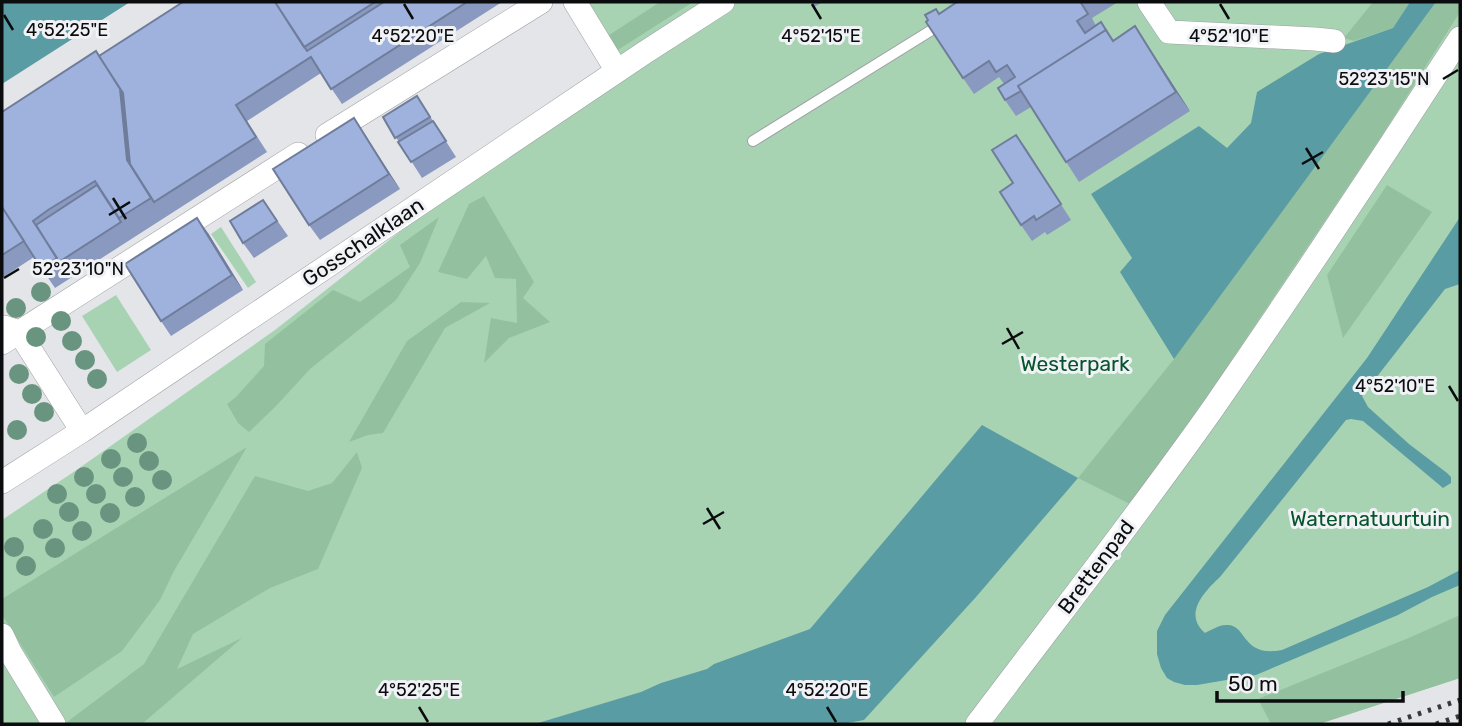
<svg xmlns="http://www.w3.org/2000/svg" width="1462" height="726" viewBox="0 0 1462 726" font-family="Rubik,sans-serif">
<rect width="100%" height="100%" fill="#e3e5e8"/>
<path fill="#a8d3b3" d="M587,2H1460V678L1319,724H2V520L78,469L275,330L477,171L630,73Z
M221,227L256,282L248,288L211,234Z
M116,295L151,350L117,372L82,316Z"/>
<path fill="#93c19f" d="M660,2H693L613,53L603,39Z
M1373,2H1410L1393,28L1354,41L1344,38Z
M1436,2H1460V12L1381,137L1160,467L1132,505L1078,478L1174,359Z
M1387,185L1432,212L1343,338L1327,275Z
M484,196L534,282L523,298L550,322L509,338L484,363L491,318L517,323L516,279L495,278L486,256L467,279L438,272L469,204Z
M439,217L420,263L396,300L310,369L277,405L249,432L238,423L227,404L236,397L264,366L265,344L333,290L360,302L410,267L400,245Z
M461,302L490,303L445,328L383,433L368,435L349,442L407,341Z
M247,447L174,571L160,600L122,651L54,697L2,615V599Z
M357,452L362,468L318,569L270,588L193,634L177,669L242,638L142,724H69L67,722L144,664L255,476L308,491L332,483Z
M1460,615V678L1319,724H1271L1258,699L1411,637Z"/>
<path fill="#5a9ca3" d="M2,2H130L2,84Z
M1410,2H1436L1174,359L1120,272L1132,258L1091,194L1199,126L1227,148L1251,123L1257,92L1319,54L1393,28Z
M1460,217V284L1445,289L1362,396L1368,407L1409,444L1447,473L1451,477V483L1443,488L1363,421L1351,419L1346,420L1220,577C1204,592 1183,614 1205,633C1211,630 1219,625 1226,625C1247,623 1241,658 1282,650L1428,587L1460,570V585L1432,597L1398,615L1256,675L1197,685H1185L1174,682L1167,678L1161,668L1157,654V631L1165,615L1367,358Z
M982,425L1078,478L976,597L864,720L842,724H535L641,692L661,683L707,669L714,664L810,629Z"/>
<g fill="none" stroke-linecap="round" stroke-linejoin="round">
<defs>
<path id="lane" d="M753,141L943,23"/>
<path id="street" d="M575,2L617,71
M1149,2L1169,32L1315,39L1334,41
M327,135L541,2
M4,327L19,332L82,431
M2,343L298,154
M2,482L82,431L644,53L723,2
M2,635L10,652L54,724
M977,724C1056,619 1138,515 1214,407C1298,285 1380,162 1460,38"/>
</defs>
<use href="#lane" stroke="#9ea0a3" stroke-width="12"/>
<use href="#street" stroke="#9ea0a3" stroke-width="24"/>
<use href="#lane" stroke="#fff" stroke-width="10"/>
<use href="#street" stroke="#fff" stroke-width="23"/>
<path stroke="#38393b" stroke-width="5" stroke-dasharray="3.5 7" stroke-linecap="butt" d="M1388,724L1460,700
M1436,724L1460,716"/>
</g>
<g fill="#699580">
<circle cx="41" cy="292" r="10"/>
<circle cx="16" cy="308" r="10"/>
<circle cx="61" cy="321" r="10"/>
<circle cx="36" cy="337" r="10"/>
<circle cx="72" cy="341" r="10"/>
<circle cx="85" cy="360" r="10"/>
<circle cx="19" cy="374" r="10"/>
<circle cx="97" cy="379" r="10"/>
<circle cx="32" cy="394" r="10"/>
<circle cx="44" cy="412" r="10"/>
<circle cx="17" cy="430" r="10"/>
<circle cx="137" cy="443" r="10"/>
<circle cx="111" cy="459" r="10"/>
<circle cx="149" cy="461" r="10"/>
<circle cx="84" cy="477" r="10"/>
<circle cx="123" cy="477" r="10"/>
<circle cx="162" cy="480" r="10"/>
<circle cx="57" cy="494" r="10"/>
<circle cx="96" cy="494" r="10"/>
<circle cx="135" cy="497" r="10"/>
<circle cx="69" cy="512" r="10"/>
<circle cx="110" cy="513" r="10"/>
<circle cx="43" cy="529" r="10"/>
<circle cx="82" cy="531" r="10"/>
<circle cx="14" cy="547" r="10"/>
<circle cx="55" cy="548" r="10"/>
<circle cx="26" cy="566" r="10"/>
</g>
<path fill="#8999bf" d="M183,2H502L342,104L321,73L247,121L267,152L55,288L34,257L2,278V112L99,56Z
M810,2H823L814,7Z
M957,2H1118L1092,18L1096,26L1114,40L1135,26L1190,111L1079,182L1031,107L1016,116L1005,100L1004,84L999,77L974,94L963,78L928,20Z
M417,96L456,157L422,178L383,117Z
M354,118L400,189L320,240L309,225Z
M1016,135L1071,220L1047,235L1045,232L1032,241L1021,225L1013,183Z
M263,200L288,236L254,258L243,243Z
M208,233L243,290L171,336L161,321Z"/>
<path fill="#6f7d9b" d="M1135,26L1148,46L1190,111L1176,92Z
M120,89L134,108L140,180L127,160Z
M354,118L364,134L400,189L389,174Z
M1016,135L1027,150L1071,220L1061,204Z
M197,218L208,233L243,290L232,275Z"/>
<path fill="#9fb2de" stroke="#6f7d9b" stroke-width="2" d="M183,2H275L307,51L384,2H467L331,89L311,57L236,105L256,137L154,202L130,164L123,93L99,56Z
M275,2H375L304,47Z
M957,2H1082L1081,3L1088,14L1077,21L1085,33L1101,22L1109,35L1106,30L1018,86L1021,91L1005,100L998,88L1015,77L1007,65L996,72L989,61L963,78L926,22L928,20L925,15L936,9L939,14Z
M1135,26L1176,92L1066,162L1018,86L1106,30L1113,41Z
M96,51L120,89L127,160L151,198L119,218L95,181L48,210L33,221L57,258L41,268L2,207V112Z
M417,96L430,117L395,138L383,117Z
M354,118L389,174L309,225L273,169Z
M433,121L446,141L411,162L398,142Z
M1016,135L1061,204L1036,220L1034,216L1021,225L1000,192L1013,183L992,150Z
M97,185L121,222L59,262L36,225Z
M263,200L277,221L243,243L230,221Z
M2,207L24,241L2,255Z
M197,218L232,275L161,321L125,264Z"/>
<path fill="none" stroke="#0b0c0d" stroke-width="2.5" d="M404,4L413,19M812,4L821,19M1220,4L1229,19M4,15L13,30M1443,79L1458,70M1306,148L1319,169M1302,164L1323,152M113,198L126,219M109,215L130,202M4,278L19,269M1007,328L1019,349M1002,344L1023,332M1449,386L1458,401M707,508L720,529M703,524L724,512M419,707L428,722M827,707L836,722"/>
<g text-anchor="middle" stroke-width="6" stroke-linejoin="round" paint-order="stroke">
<g font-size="21" fill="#0b0c0d" stroke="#f1f2f6">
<text transform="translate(363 242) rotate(-34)" y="7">Gosschalklaan</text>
<text transform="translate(1096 567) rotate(-53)" y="7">Brettenpad</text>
</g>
<g font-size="21" fill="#05542b" stroke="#f1f2f6">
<text x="1075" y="371">Westerpark</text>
<text x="1370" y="526">Waternatuurtuin</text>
</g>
</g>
<g font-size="18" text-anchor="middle" fill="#0b0c0d" stroke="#f1f2f6" stroke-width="6" stroke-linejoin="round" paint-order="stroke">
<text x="67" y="36">4°52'25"E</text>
<text x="413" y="42">4°52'20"E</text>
<text x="821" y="42">4°52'15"E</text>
<text x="1229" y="42">4°52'10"E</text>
<text x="1384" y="85">52°23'15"N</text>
<text x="78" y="275">52°23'10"N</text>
<text x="1395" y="392">4°52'10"E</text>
<text x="419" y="696">4°52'25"E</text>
<text x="827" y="696">4°52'20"E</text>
</g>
<rect width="1462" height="726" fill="none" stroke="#0b0c0d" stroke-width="7"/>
<path d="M1217 691v10h186v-10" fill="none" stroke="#0b0c0d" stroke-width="3.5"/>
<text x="1228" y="691" font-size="21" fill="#0b0c0d" stroke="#f1f2f6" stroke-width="5" paint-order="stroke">50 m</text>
</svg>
